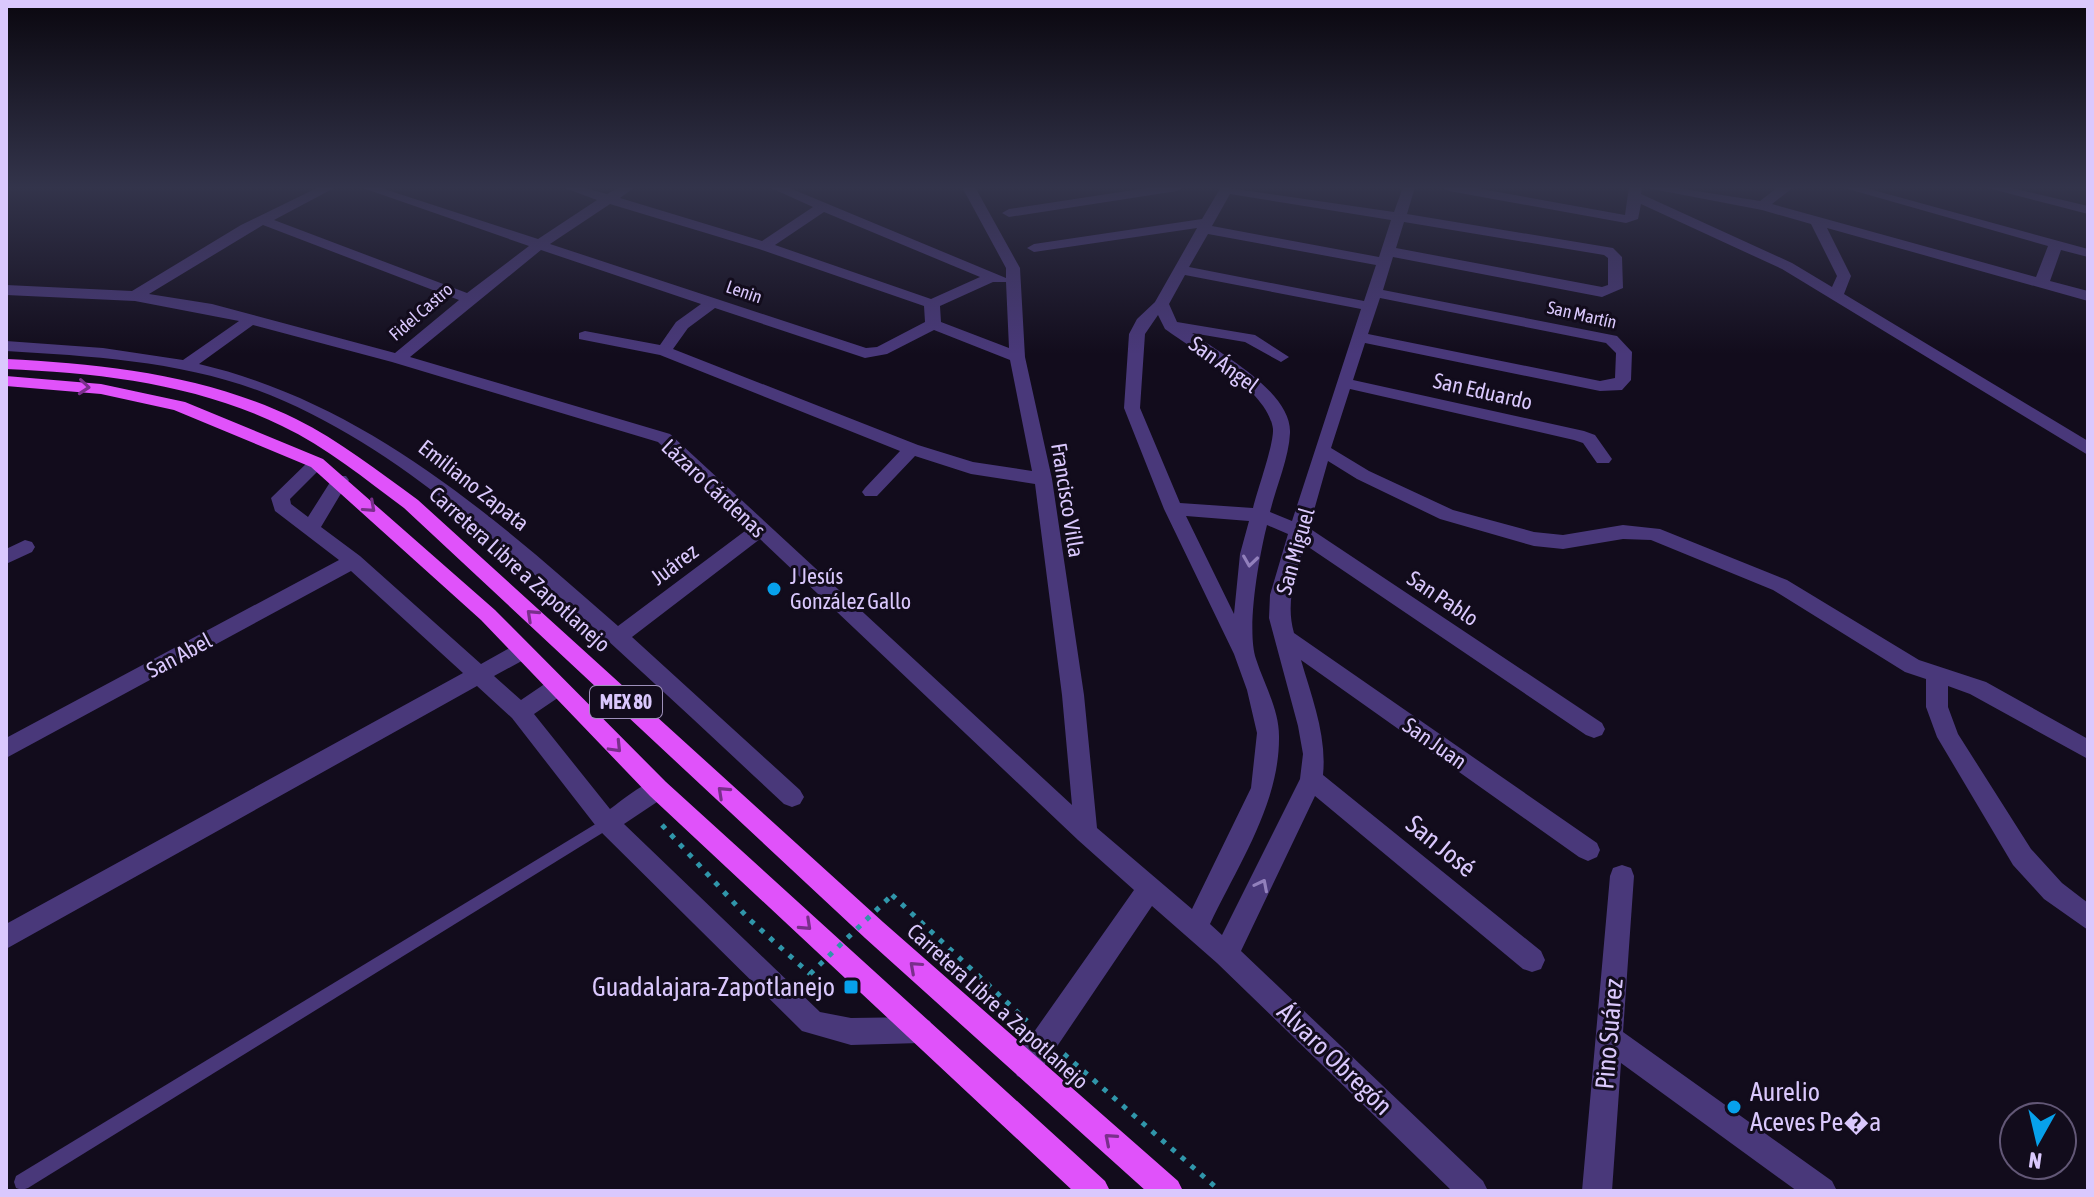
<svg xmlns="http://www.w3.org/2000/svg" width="2094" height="1197" viewBox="0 0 2094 1197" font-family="'Asap Condensed',sans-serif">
<rect width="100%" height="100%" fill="#120c1c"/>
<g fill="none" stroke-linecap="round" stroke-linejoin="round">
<path stroke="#3096aa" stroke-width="5" stroke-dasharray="5 8" stroke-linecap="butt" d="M662,825L749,919L810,974
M892,895L1027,1021
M1064,1054L1220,1191"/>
<path fill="#49387a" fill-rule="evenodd" d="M607,817L612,819L613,823L612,827L28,1188L22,1190L16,1188L14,1182L16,1176Z"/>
<path fill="#49387a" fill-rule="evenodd" d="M319,187H336L274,220L467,293L529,246L360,187H378L538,239L597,200L562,187H581L607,194L620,187H635L620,198L762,241L813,207L769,187H787L1006,278V268L962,187H975L1020,268L1025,357L1052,479L1084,695L1097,828L1192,909L1251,788L1257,733L1247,690L1234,654L1164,509L1124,408L1129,334L1137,319L1155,302L1197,228L1034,252L1027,248L1034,244L1202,219L1221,187L1394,212L1403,187H1415L1407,214L1613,248L1622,257L1623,288L1602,297L1393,257L1383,290L1617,336L1632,352L1631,380L1622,390L1600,391L1365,343L1353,380L1584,431L1595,435L1612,459L1609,463H1597L1583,443L1574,440L1350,389L1331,448L1369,471L1453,510L1534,532L1563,535L1623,525L1660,529L1787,580L1919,660L1986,682L2088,739V759L1970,694L1948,686V707L1958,734L2031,849L2062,883L2088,903V930L2044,899L2013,865L1937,737L1926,707V679L1905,672L1773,590L1651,540L1623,539L1563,549L1534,546L1440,519L1357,479L1328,461L1309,528L1602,723L1605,729L1602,735L1594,738L1586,735L1304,544C1296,574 1285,602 1294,633L1597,843L1600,850L1597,857L1588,861L1579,857L1301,660C1312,698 1327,736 1323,775L1541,951L1545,960L1541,969L1532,972L1523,969L1315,796L1241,951L1483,1181L1488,1191H1452L1217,963L1152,906L1037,1076L1027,1080L1017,1076L1013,1066L1017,1056L1134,890L1078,840L760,539L632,637L800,790L804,797L800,804L792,807L784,804C707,732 630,660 552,590C463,512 369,432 257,390C177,361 90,356 6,351V341L103,348L183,360L239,321L135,301L6,295V285L132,291L241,225ZM1230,194L1391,220L1379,257L1212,226ZM610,204L759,249L924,306L925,322L877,347L866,348L550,244ZM824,212L980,277L931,299L775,245ZM1404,222L1604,255L1608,258V285L1602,287L1396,248ZM263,225L459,300L395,353L212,304L149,294ZM1208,234L1376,265L1364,301L1189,267ZM541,250L701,304L676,322L660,345L585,331L579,333V339L660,355L900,451L865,488L862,492L865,496H877L915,456L971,474L1035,484L1062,695L1072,805L670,434L410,357ZM1185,275L1361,309L1292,521L1270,512C1276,487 1289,458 1290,433C1292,392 1221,354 1192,333L1245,342L1281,362L1289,357L1255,335L1177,322L1169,304ZM993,282H1006L1009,348L941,322L940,306ZM1380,298L1606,343L1616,353L1615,378L1600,381L1368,334ZM715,308L865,358L887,354L934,330L1010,360L1032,471L973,462L918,445L673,349L688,328ZM1158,315L1165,329C1196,352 1268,389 1273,429C1274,444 1257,491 1253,508L1180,503L1140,408L1145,334ZM253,325L392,362L658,442L749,528L618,626C493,516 365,403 199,364ZM1186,516L1249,521L1240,554L1234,614ZM1267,525L1288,534L1270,595L1269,618L1298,726L1303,754L1300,779L1222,935L1210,924C1238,865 1280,803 1279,736C1279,709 1264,684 1256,659C1246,629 1259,557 1267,525Z
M1153,187H1184L1177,191L1009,217L1002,213L1009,209Z
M1442,187H1470L1625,215L1629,187H1671L1760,201L1778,187H1794L1772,204L2036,277L2048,246L1841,187H1862L2088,249V257L2061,250L2050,281L2088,291V301L1827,228L1851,276L1844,294L2088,441V455L1782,269L1641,204L1638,219L1626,223L1449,191ZM1642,187L1762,210L1811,224L1837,276L1832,287L1792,263L1641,194Z
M1984,187H2007L2088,206V214Z
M317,457L326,463L290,499L291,504L308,517L334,476H346L349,480L321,527L360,556L481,664L515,645H529L532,651L529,657L494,676L521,700L549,681H565L568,687L565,693L534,714L610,809C625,799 648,776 666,782L670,789L666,796L624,824L820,1012L851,1018L920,1017L930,1021L933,1030L930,1039L920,1043L851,1045L802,1031L599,830L512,718L477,686L6,949V924L463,673L351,571L6,758V738L339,560L275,511L271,498L311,459Z
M25,540L32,542L35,547L32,552L6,564V549Z
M1622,865L1631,868L1634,876L1623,1032L1832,1181L1837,1191H1797L1621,1063L1612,1191H1582L1610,876L1613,868Z"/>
<path fill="#e052fa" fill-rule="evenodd" d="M6,359C104,364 206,375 296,419C340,441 378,471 418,500L883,922L1178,1181L1183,1191H1146L865,938L404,508C365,479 326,447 282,426C196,384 100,373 6,369Z
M6,376L101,384L185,402L323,459L495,610L666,782L1105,1181L1110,1191H1073L650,796L481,620L311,467L174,410L101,394L6,386Z"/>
<path stroke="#3096aa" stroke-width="5" stroke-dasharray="5 8" stroke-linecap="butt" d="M810,974L892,895"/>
</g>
<defs><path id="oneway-chevron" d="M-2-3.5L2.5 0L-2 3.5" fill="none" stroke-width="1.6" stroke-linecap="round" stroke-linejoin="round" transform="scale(2)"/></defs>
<g stroke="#792f8b">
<use href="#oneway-chevron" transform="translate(84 387) rotate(5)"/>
<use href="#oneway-chevron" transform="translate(370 507) rotate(42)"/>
<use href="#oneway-chevron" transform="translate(532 615) rotate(-137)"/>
<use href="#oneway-chevron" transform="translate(616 747) rotate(46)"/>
<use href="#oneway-chevron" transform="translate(723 792) rotate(-137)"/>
<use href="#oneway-chevron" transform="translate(806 925) rotate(43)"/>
<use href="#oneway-chevron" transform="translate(915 967) rotate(-138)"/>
<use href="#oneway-chevron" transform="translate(1110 1139) rotate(-139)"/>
</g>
<g stroke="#9280bc">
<use href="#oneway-chevron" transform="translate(1250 561) rotate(98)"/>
<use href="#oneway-chevron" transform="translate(1262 885) rotate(-63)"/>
</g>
<linearGradient id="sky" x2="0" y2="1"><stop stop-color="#0a070f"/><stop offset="0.53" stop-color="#33344b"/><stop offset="1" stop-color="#33344b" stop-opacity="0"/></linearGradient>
<rect width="2094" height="354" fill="url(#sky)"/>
<g fill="#07a1eb" stroke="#120c1c" stroke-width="3">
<circle cx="774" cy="589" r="8"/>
<rect x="843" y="979" width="16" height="16" rx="4"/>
<circle cx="1734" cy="1107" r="8"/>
</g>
<g text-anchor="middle" stroke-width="6" stroke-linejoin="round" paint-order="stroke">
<g font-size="18" fill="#dac8fd" stroke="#120c1c">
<text transform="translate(744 292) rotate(19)" y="6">Lenin</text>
<text transform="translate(421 312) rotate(-41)" y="6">Fidel Castro</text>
<text transform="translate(1582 315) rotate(13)" y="6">San Martín</text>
</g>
<rect fill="#120c1c" stroke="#9e90ba" stroke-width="2" x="590" y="686" width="72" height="32" rx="6"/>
<g font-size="20" font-weight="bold" fill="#dac8fd">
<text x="626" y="709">MEX 80</text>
</g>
<g font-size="22" fill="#dac8fd" stroke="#120c1c">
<text transform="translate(1224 364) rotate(36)" y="8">San Ángel</text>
<text transform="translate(1483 391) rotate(13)" y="8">San Eduardo</text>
<text transform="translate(474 485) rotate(38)" y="8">Emiliano Zapata</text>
<text transform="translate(714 488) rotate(43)" y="8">Lázaro Cárdenas</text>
<text transform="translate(1068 500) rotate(81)" y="8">Francisco Villa</text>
<text transform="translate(1295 551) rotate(-74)" y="8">San Miguel</text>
<text transform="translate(674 564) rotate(-37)" y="8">Juárez</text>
<text transform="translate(520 569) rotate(42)" y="8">Carretera Libre a Zapotlanejo</text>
<text transform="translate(1443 598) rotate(34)" y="8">San Pablo</text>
<text transform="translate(179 655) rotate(-28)" y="8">San Abel</text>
<text transform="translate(1435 743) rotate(35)" y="8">San Juan</text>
<text transform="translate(998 1006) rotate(42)" y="8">Carretera Libre a Zapotlanejo</text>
</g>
<g font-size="22" fill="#dac8fd" stroke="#120c1c" text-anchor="start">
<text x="790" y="584">J Jesús<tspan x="790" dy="25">González Gallo</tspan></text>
</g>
<g font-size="26" fill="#dac8fd" stroke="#120c1c">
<text transform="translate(1441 846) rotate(39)" y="9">San José</text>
<text transform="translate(1609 1034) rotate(-85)" y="9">Pino Suárez</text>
<text transform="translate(1335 1059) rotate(44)" y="9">Álvaro Obregón</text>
</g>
<g font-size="26" fill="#dac8fd" stroke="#120c1c" text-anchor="end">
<text x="835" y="996">Guadalajara-Zapotlanejo</text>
<text x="1750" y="1101" text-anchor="start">Aurelio<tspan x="1750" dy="30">Aceves Pe�a</tspan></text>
</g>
</g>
<rect width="2094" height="1197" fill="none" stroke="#dac8fd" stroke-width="16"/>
<g transform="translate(2038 1141) rotate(188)"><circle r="38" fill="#120c1c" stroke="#625776" stroke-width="2"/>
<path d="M0-6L14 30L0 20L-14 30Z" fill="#07a1eb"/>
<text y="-12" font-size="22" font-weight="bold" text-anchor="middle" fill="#dac8fd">N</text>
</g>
</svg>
